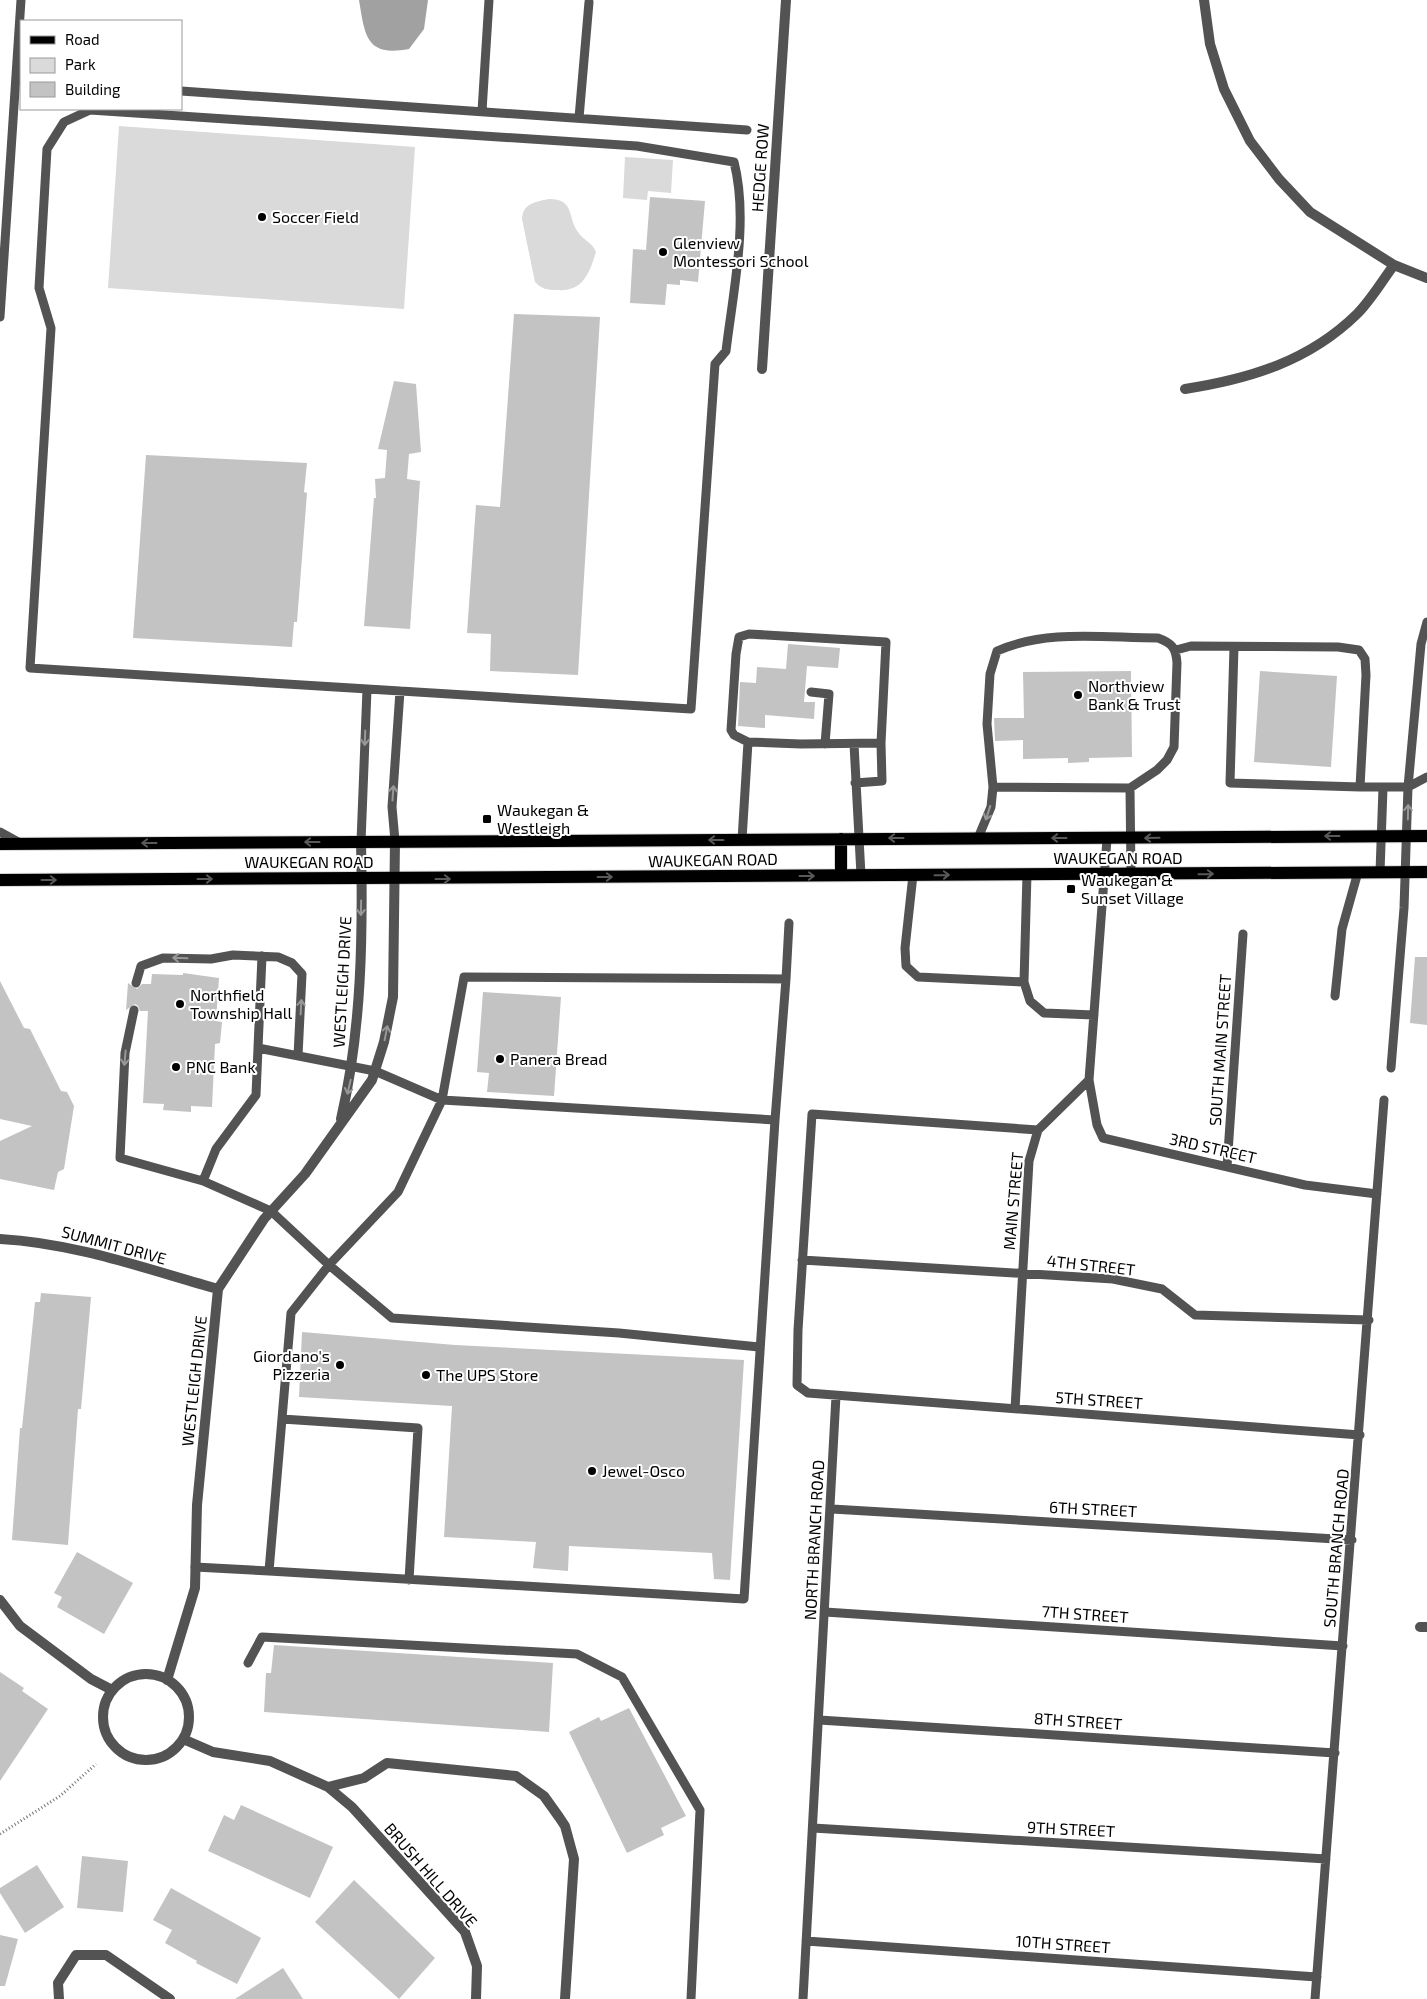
<svg xmlns="http://www.w3.org/2000/svg" width="1427" height="1999" viewBox="0 0 1427 1999" font-family="'Exo 2',sans-serif">
<rect width="100%" height="100%" fill="#fff"/>
<path fill="#dadada" d="M119,126L415,147L404,309L108,288Z
M625,157L673,160L671,193L648,191L647,200L623,198Z
M549,199C575,199 567,217 578,232C583,240 593,243 596,252C589,275 582,292 557,290C548,290 541,289 535,282L522,219C523,203 535,202 549,199Z"/>
<path fill="#a1a1a1" d="M359,0H428L424,29L409,49C366,57 365,36 359,0Z"/>
<path fill="#c3c3c3" d="M650,197L705,201L698,282L680,280V285L667,284L665,305L630,303L633,249L646,250Z
M514,314L600,317L578,675L490,671L491,634L467,633L476,505L500,507Z
M394,381L416,384L421,452L409,454L407,479L420,481L410,629L364,626L374,498H376L375,479L385,478L387,450L378,449Z
M146,455L307,463L304,492L307,493L297,622H294L292,647L133,638Z
M788,644L840,648L838,668L807,666L804,702H815L814,719L765,715V728L738,726L740,682L756,683L757,667L786,669Z
M1131,671L1132,757L1089,758V762L1068,763V758L1023,759V740L995,741L994,718H1024L1023,672Z
M1260,671L1337,676L1331,767L1254,762Z
M1415,957H1427V1025L1410,1023Z
M183,973L219,978L216,1021L222,1022L220,1043L215,1044L212,1107L191,1106V1112L163,1110L164,1104L143,1103L148,1011H140L138,1006L135,1004L126,1010L128,983L137,989L142,984H151L152,974L183,975Z
M0,981L24,1028L30,1029L61,1091L67,1092L74,1106L64,1169L58,1172L54,1190L0,1179V1141L32,1126L0,1119Z
M483,992L561,997L554,1096L487,1092L489,1073L477,1072Z
M41,1293L91,1297L81,1409H78L68,1545L12,1540L20,1428H22L35,1302H40Z
M302,1332L455,1345L744,1360L730,1580L714,1579L712,1553L569,1546L568,1571L533,1568L536,1542L444,1537L452,1406L299,1397Z
M77,1552L133,1583L104,1634L57,1607L62,1597L54,1593Z
M274,1645L553,1663L549,1732L264,1712L266,1673H271Z
M0,1672L24,1688L22,1691L48,1709L0,1781Z
M629,1708L686,1816L661,1828L664,1835L627,1853L569,1732L599,1717L601,1721Z
M241,1805L333,1847L310,1898L208,1851L224,1815L234,1820Z
M82,1856L128,1861L123,1912L77,1908Z
M37,1865L64,1907L25,1933L0,1893V1888Z
M354,1880L435,1958L399,1999L315,1922Z
M171,1888L261,1938L237,1984L196,1963L197,1961L165,1943L172,1930L153,1920Z
M0,1935L18,1939L5,1986H0Z
M283,1968L303,1999H235Z"/>
<g fill="none" stroke-linecap="round" stroke-linejoin="round">
<defs>
<path id="primary" d="M841,839V875
M0,844L1427,836
M0,880L1427,872"/>
</defs>
<use href="#primary" stroke="#dbdbdb" stroke-width="14"/>
<path stroke="#757575" stroke-width="3" stroke-dasharray="1 2.5" stroke-linecap="butt" d="M0,1834L60,1796L96,1764"/>
<path stroke="#535353" stroke-width="9" d="M181,91L747,130
M90,110L637,146L734,162C749,220 733,292 726,351L715,364L691,709L30,668L51,328L39,288L47,149L64,122Z
M482,111L489,0
M579,118L589,2
M0,317L21,0
M1176,650L1191,646L1338,647L1359,650L1365,659L1366,675L1360,787L1230,783L1234,647
M811,692L829,694L825,744
M748,742L734,735L731,730L736,654L739,637L749,634L886,642L881,743L882,781L855,783
M854,744L861,875
M1360,787H1408L1427,777
M1130,788L1131,874
M0,832L20,843
M978,838L991,807L993,787L987,724L990,674L997,651C1046,629 1105,638 1158,638C1172,643 1176,648 1177,663L1174,747L1167,760L1157,770L1130,788L993,787
M1107,839L1089,1080L1097,1125L1103,1138L1305,1185L1377,1194
M742,840L748,742L801,744L881,743
M395,841L392,807L400,691
M361,842L367,689
M1380,872L1383,788
M1027,874L1024,982L1030,1001L1044,1013L1094,1015
M913,875L905,948L906,966L918,977L1024,982
M786,979L775,1120L442,1100L464,977L786,979L789,923
M136,983L141,966L163,958L211,959L233,955L278,957L292,963L302,974L298,1056
M1335,996L1342,929L1358,872
M134,1010L125,1053L120,1158L203,1181
M258,1048L375,1071L442,1100L398,1192L329,1265L271,1211L203,1181L216,1149L256,1095Z
M258,1048L262,956
M1391,1068L1404,908L1408,787L1421,644L1427,622
M1038,1130L812,1114L798,1330L797,1385L808,1393L1360,1435
M1227,1167L1243,934
M802,1260L1113,1279L1162,1289L1195,1315L1369,1320
M1015,1409L1029,1161L1038,1130L1089,1080
M282,1419L418,1428L409,1580
M832,1509L1352,1540
M195,1567L269,1571L291,1313L329,1265L392,1318L619,1333L759,1347
M269,1571L744,1599L775,1120
M825,1612L1343,1646
M248,1663L262,1637L577,1654L622,1677L700,1810L691,1999
M819,1720L1335,1753
M813,1828L1326,1859
M806,1941L1317,1977
M803,1999L836,1396
M1315,1999L1384,1100"/>
<path stroke="#535353" stroke-width="10" d="M1204,0L1210,44L1224,89L1250,141L1279,179L1310,212L1394,265L1427,278
M762,369L786,0
M1185,389C1250,379 1309,361 1357,314C1371,300 1382,281 1394,265
M341,1119C362,1028 363,934 361,842
M0,1239C75,1243 146,1269 218,1289
M0,1600L20,1626L91,1679L112,1690
M1420,1627H1427
M103 1717a43 43 0 1 1 86 0a43 43 0 1 1-86 0Z
M167,1680L195,1588L197,1505L218,1289L264,1219L305,1174L372,1080L384,1042L393,997L395,841
M183,1739L213,1752L270,1761L328,1787L364,1778L387,1763L516,1776L544,1796L559,1817L565,1826L574,1859L565,1999
M328,1787L352,1807L465,1932L477,1966L476,1999
M59,1999L58,1983L76,1955H106L170,1999"/>
<use href="#primary" stroke="#000" stroke-width="12"/>
</g>
<defs><path id="oneway-shaft" d="M-6 0H5M1.5-3L5.5 0L1.5 3" fill="none" stroke-width="1.6" stroke-linecap="round" stroke-linejoin="round" transform="scale(1.25)"/></defs>
<g stroke="#989898">
<use href="#oneway-shaft" transform="translate(365 738) rotate(92)"/>
<use href="#oneway-shaft" transform="translate(393 793) rotate(-86)"/>
<use href="#oneway-shaft" transform="translate(1408 812) rotate(-89)"/>
<use href="#oneway-shaft" transform="translate(988 813) rotate(108)"/>
<use href="#oneway-shaft" transform="translate(361 908) rotate(91)"/>
<use href="#oneway-shaft" transform="translate(180 958) rotate(-178)"/>
<use href="#oneway-shaft" transform="translate(301 1007) rotate(-87)"/>
<use href="#oneway-shaft" transform="translate(386 1033) rotate(-79)"/>
<use href="#oneway-shaft" transform="translate(125 1058) rotate(95)"/>
<use href="#oneway-shaft" transform="translate(349 1087) rotate(103)"/>
</g>
<g stroke="#595959">
<use href="#oneway-shaft" transform="translate(1332 836) rotate(180)"/>
<use href="#oneway-shaft" transform="translate(896 838) rotate(180)"/>
<use href="#oneway-shaft" transform="translate(1059 838) rotate(-180)"/>
<use href="#oneway-shaft" transform="translate(1152 838) rotate(179)"/>
<use href="#oneway-shaft" transform="translate(716 840) rotate(180)"/>
<use href="#oneway-shaft" transform="translate(312 842) rotate(180)"/>
<use href="#oneway-shaft" transform="translate(149 843) rotate(180)"/>
<use href="#oneway-shaft" transform="translate(1206 874) rotate(-1)"/>
<use href="#oneway-shaft" transform="translate(942 875) rotate(-1)"/>
<use href="#oneway-shaft" transform="translate(807 876)"/>
<use href="#oneway-shaft" transform="translate(605 877)"/>
<use href="#oneway-shaft" transform="translate(205 879)"/>
<use href="#oneway-shaft" transform="translate(443 879)"/>
<use href="#oneway-shaft" transform="translate(49 880)"/>
</g>
<g fill="#000" stroke="#fff" stroke-width="2">
<circle cx="262" cy="217" r="5"/>
<circle cx="663" cy="252" r="5"/>
<circle cx="1078" cy="695" r="5"/>
<rect x="482" y="814" width="10" height="10" rx="2.5"/>
<rect x="1066" y="884" width="10" height="10" rx="2.5"/>
<circle cx="180" cy="1004" r="5"/>
<circle cx="500" cy="1059" r="5"/>
<circle cx="176" cy="1067" r="5"/>
<circle cx="340" cy="1365" r="5"/>
<circle cx="426" cy="1375" r="5"/>
<circle cx="592" cy="1471" r="5"/>
</g>
<g text-anchor="middle" stroke-width="4" stroke-linejoin="round" paint-order="stroke">
<g font-size="16" fill="#000" stroke="#fff">
<text transform="translate(760 168) rotate(-86)" y="6">HEDGE ROW</text>
<text x="1118" y="864">WAUKEGAN ROAD</text>
<text transform="translate(713 860) rotate(-1)" y="6">WAUKEGAN ROAD</text>
<text x="309" y="868">WAUKEGAN ROAD</text>
<text transform="translate(342 982) rotate(-87)" y="6">WESTLEIGH DRIVE</text>
<text transform="translate(1220 1050) rotate(-86)" y="6">SOUTH MAIN STREET</text>
<text transform="translate(1213 1148) rotate(13)" y="6">3RD STREET</text>
<text transform="translate(1013 1201) rotate(-85)" y="6">MAIN STREET</text>
<text transform="translate(114 1245) rotate(15)" y="6">SUMMIT DRIVE</text>
<text transform="translate(1091 1265) rotate(6)" y="6">4TH STREET</text>
<text transform="translate(194 1381) rotate(-84)" y="6">WESTLEIGH DRIVE</text>
<text transform="translate(1099 1400) rotate(4)" y="6">5TH STREET</text>
<text transform="translate(1093 1509) rotate(3)" y="6">6TH STREET</text>
<text transform="translate(814 1540) rotate(-87)" y="6">NORTH BRANCH ROAD</text>
<text transform="translate(1336 1548) rotate(-85)" y="6">SOUTH BRANCH ROAD</text>
<text transform="translate(1085 1614) rotate(4)" y="6">7TH STREET</text>
<text transform="translate(1078 1721) rotate(4)" y="6">8TH STREET</text>
<text transform="translate(1071 1829) rotate(3)" y="6">9TH STREET</text>
<text transform="translate(431 1875) rotate(49)" y="6">BRUSH HILL DRIVE</text>
<text transform="translate(1063 1944) rotate(4)" y="6">10TH STREET</text>
</g>
<g font-size="16" fill="#000" stroke="#fff" text-anchor="start">
<text x="272" y="223">Soccer Field</text>
<text x="673" y="249">Glenview<tspan x="673" dy="18">Montessori School</tspan></text>
<text x="1088" y="692">Northview<tspan x="1088" dy="18">Bank &amp; Trust</tspan></text>
<text x="497" y="816">Waukegan &amp;<tspan x="497" dy="18">Westleigh</tspan></text>
<text x="1081" y="886">Waukegan &amp;<tspan x="1081" dy="18">Sunset Village</tspan></text>
<text x="190" y="1001">Northfield<tspan x="190" dy="18">Township Hall</tspan></text>
<text x="510" y="1065">Panera Bread</text>
<text x="186" y="1073">PNC Bank</text>
<text x="330" y="1362" text-anchor="end">Giordano's<tspan x="330" dy="18">Pizzeria</tspan></text>
<text x="436" y="1381">The UPS Store</text>
<text x="602" y="1477">Jewel-Osco</text>
</g>
</g>
<rect x="20" y="20" width="162" height="90" fill="#ffffff" stroke="#999999"/>
<rect x="30" y="36" width="25" height="8" fill="#000000" stroke="#999999"/>
<text x="65" y="45" font-size="15" fill="#000000">Road</text>
<rect x="30" y="58" width="25" height="15" fill="#dadada" stroke="#999999"/>
<text x="65" y="70" font-size="15" fill="#000000">Park</text>
<rect x="30" y="82" width="25" height="15" fill="#c3c3c3" stroke="#999999"/>
<text x="65" y="95" font-size="15" fill="#000000">Building</text>
</svg>
